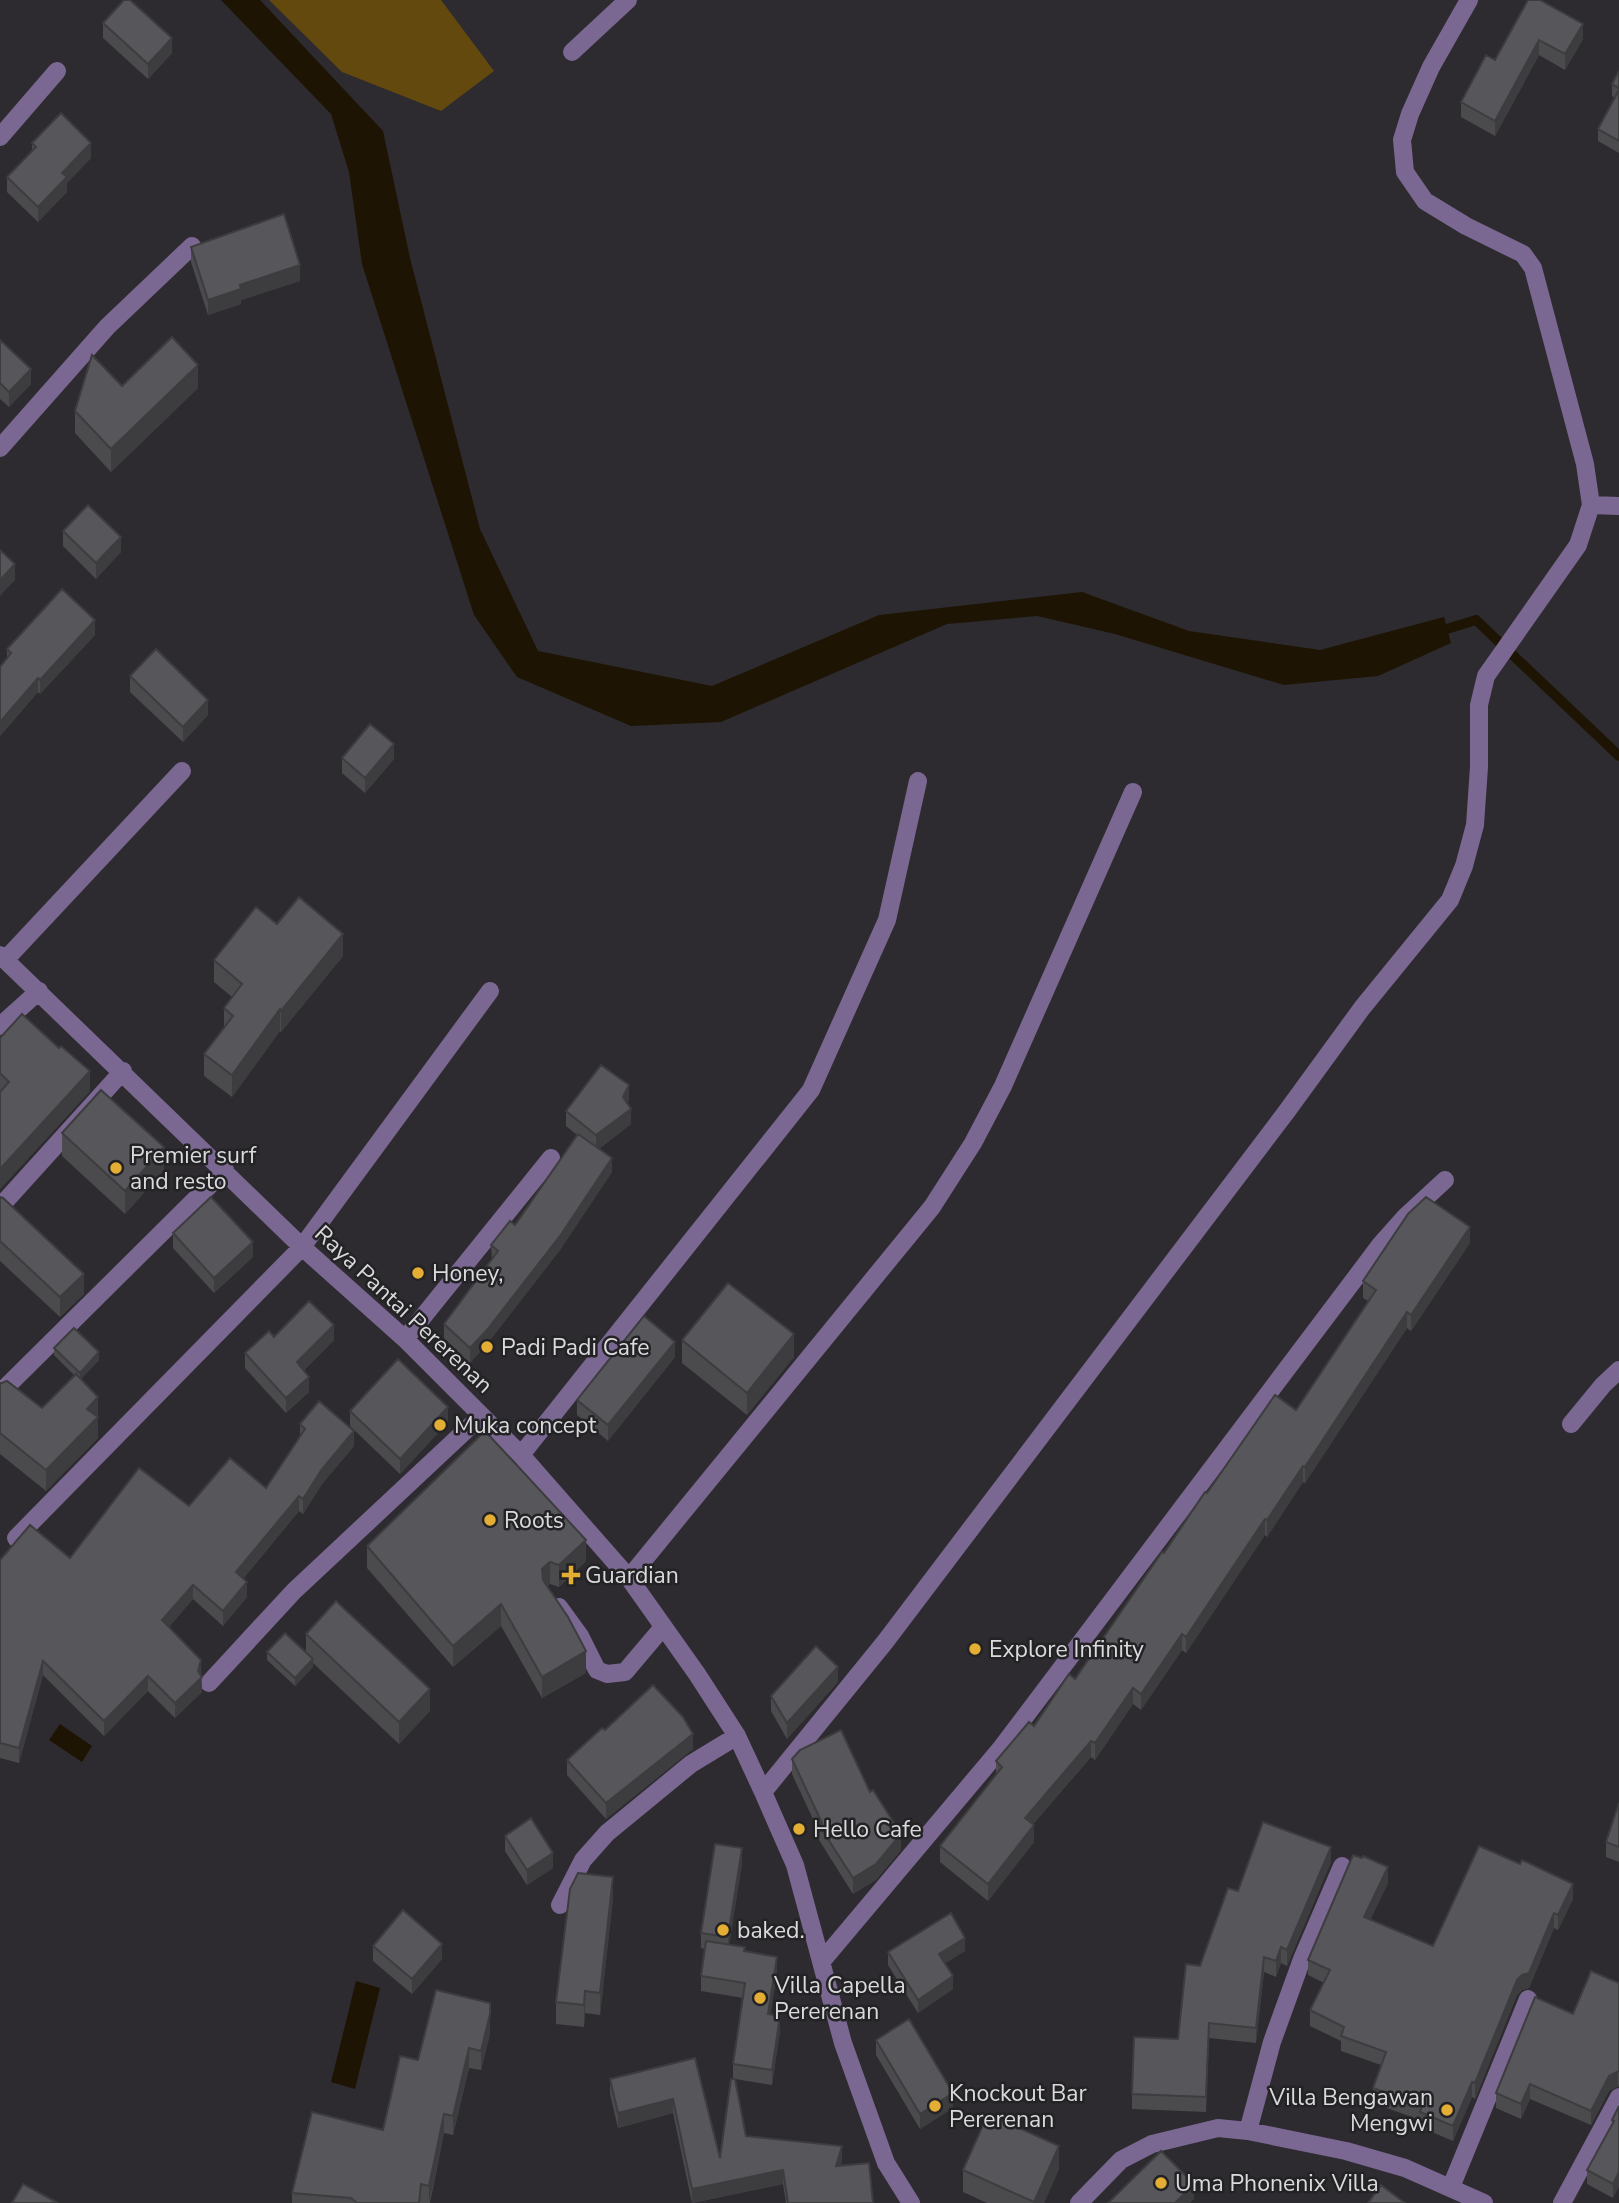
<svg xmlns="http://www.w3.org/2000/svg" width="1619" height="2203" viewBox="0 0 1619 2203" font-family="'Nunito Sans',sans-serif">
<rect width="100%" height="100%" fill="#2d2b2f"/>
<path fill="#63490e" d="M269,0H441L494,71L441,111L342,72Z"/>
<path fill="#1d1403" d="M221,0H260L383,131L410,258L480,529L538,651L712,686L879,615L1082,592L1189,631L1320,650L1444,617L1451,643L1378,676L1284,685L1115,634L1037,616L947,624L721,722L631,726L517,677L474,615L362,264L349,172L331,114Z
M60,1724L92,1746L82,1762L49,1740Z
M356,1981L380,1988L355,2089L331,2082Z"/>
<g fill="none" stroke-linecap="round" stroke-linejoin="round">
<path stroke="#1d1403" stroke-width="10" d="M1437,632L1476,620L1619,756"/>
<path stroke="#7a6892" stroke-width="18" d="M572,52L628,0
M0,137L57,71
M0,448L107,327L192,246
M1591,505L1619,506
M0,955L302,1247L405,1339L521,1455L629,1578L697,1674L737,1736L763,1792L795,1865L843,2043L886,2163L911,2203
M5,960L182,771
M0,1026L39,991
M0,1207L123,1071
M405,1339L551,1158
M0,1393L225,1170
M1571,1424L1603,1385L1619,1370
M521,1455L811,1090L887,920L918,781
M16,1538L302,1247L490,991
M629,1578L932,1207L973,1143L1003,1086L1133,792
M559,1607L580,1636L597,1670L607,1674L625,1672L663,1627
M209,1683L294,1591L481,1416
M763,1792L885,1642L1287,1111L1362,1008L1450,900L1464,866L1475,825L1479,767V705L1486,676L1578,545L1591,505L1585,464L1533,268L1523,254L1466,226L1425,201L1405,172L1402,140L1410,114L1431,67L1469,0
M560,1905L583,1860L607,1833L691,1764L737,1736
M822,1961L1002,1747L1381,1244L1406,1216L1445,1180
M1248,2131L1272,2042L1302,1959L1342,1866
M1451,2187L1528,1999
M1079,2203L1121,2160L1152,2144L1218,2128L1248,2131L1346,2151L1405,2168L1484,2203
M1562,2203L1619,2097"/>
</g>
<path fill="#4b4a4d" d="M1528,0L1583,39L1565,70L1539,55L1495,136L1461,117V102L1495,60Z
M103,23L172,53L148,79L103,38Z
M1619,71V153L1598,141V129L1615,98L1612,96V84Z
M32,143L91,158L67,183V192L38,222L7,192V177L32,150Z
M191,247L300,281L241,300V304L208,315L191,262Z
M0,340L31,384L9,407L0,399Z
M122,386L198,388L111,472L75,433V411Z
M63,531L121,552L96,579L63,546Z
M95,635L40,694L38,692L0,736V667L7,659V649Z
M130,676L208,715L183,742L130,692Z
M342,758L394,759L365,793L342,773Z
M277,924L343,956L281,1032L280,1031L232,1097L204,1076V1054L224,1028V1008L232,997L214,982V960Z
M0,1038L90,1091L0,1189Z
M629,1100L627,1103L631,1124L599,1149L612,1172L560,1250L487,1344L470,1363L444,1338V1324L492,1260L491,1245L515,1225L577,1135L566,1126V1111Z
M62,1133L164,1170L125,1214L62,1156Z
M0,1197L84,1294L60,1317L0,1261Z
M173,1233L253,1257L214,1293L173,1248Z
M1470,1243L1411,1331L1407,1328L1305,1483L1303,1482L1267,1537L1265,1535L1186,1653L1182,1650L1141,1710L1133,1704L1095,1760L1091,1757L1033,1824L1034,1842L988,1901L940,1862V1846L996,1774V1761L1034,1726L1075,1679L1207,1493L1296,1410L1368,1301L1363,1298V1281Z
M274,1337L334,1340L304,1370L309,1392L286,1413L245,1368V1353Z
M682,1340L794,1357L747,1415L682,1363Z
M54,1348L99,1360L81,1379L98,1397V1438L46,1491L0,1454V1383L42,1408L75,1376L54,1355Z
M675,1357L608,1441L577,1415V1400Z
M350,1411L448,1422L400,1474L350,1426Z
M300,1424L354,1446L322,1484L303,1514L299,1511L243,1579L247,1597L223,1626L193,1599L169,1627L201,1675L202,1692L175,1718L148,1691L104,1736L43,1675L19,1763L0,1758V1560L70,1558L189,1506L266,1488L300,1436Z
M367,1546L586,1561L559,1587L550,1584L547,1586L586,1673L542,1698L501,1626L453,1667L367,1568Z
M306,1634L430,1711L399,1744L313,1663V1667L295,1686L267,1660V1652L306,1653Z
M838,1682L787,1739L771,1711V1696Z
M605,1730L693,1749L606,1819L567,1775V1760Z
M792,1759L870,1792L901,1850L876,1880L853,1894L819,1840V1832L792,1774Z
M1619,1803V1862L1606,1857V1842Z
M505,1836L553,1868L527,1885L505,1851Z
M1331,1862L1287,1966L1281,1963L1276,1977L1264,1972L1256,2043L1209,2038L1206,2112L1132,2109V2094L1178,2039L1200,1966L1238,1891Z
M742,1863L729,1945L745,1952L777,1972L770,2015L780,2031L772,2085L735,2079L746,2136L842,2161L840,2166L873,2203H786L783,2184L692,2203L673,2113L618,2128L610,2094V2079L695,2058L720,2158L733,2079V2064L743,1998L701,1991V1976L705,1949L701,1948V1933Z
M1388,1883L1370,1920L1433,1946L1573,1899L1558,1930L1554,1928L1529,1988L1522,1990L1517,1995L1475,2099L1472,2097L1453,2141L1420,2127V2120L1373,2103V2088L1381,2065L1341,2051V2041L1310,2026V2010L1324,1983L1308,1975V1960Z
M613,1898L600,2015L585,2013L584,2027L556,2024V2002Z
M373,1946L442,1959L412,1994L373,1961Z
M965,1951L945,1963L953,1989L918,2013L888,1965V1952Z
M1619,1983V2086L1609,2091L1591,2125L1530,2099L1521,2119L1496,2108V2093L1573,2014Z
M490,2034L481,2070L469,2068L453,2135L444,2133L430,2203H292V2193L383,2130L418,2060Z
M876,2040L953,2108L920,2129L876,2055Z
M1619,2106L1613,2198L1587,2184V2170L1612,2125V2120Z
M1059,2169L1044,2203H987L963,2192V2170Z"/>
<path fill="#3d3c3f" d="M1583,24V39L1565,70V54Z
M172,38V53L148,79V64Z
M1539,40V55L1495,136V121Z
M91,143V158L67,183V192L38,222V207L62,173Z
M300,265V281L241,300V304L208,315V300L240,285Z
M198,365V388L111,472V449Z
M31,369V384L9,407V392Z
M121,537V552L96,579V563Z
M15,564V580L0,596V580Z
M95,620V635L40,694V680Z
M38,678V692L0,736V722Z
M208,700V715L183,742V727Z
M394,744V759L365,793V778Z
M343,934V956L281,1032V1011Z
M280,1009V1031L232,1097V1075Z
M90,1071V1091L0,1189V1169Z
M629,1085V1100L623,1112V1097Z
M631,1109V1124L596,1151V1135Z
M164,1147V1170L125,1214V1191Z
M612,1158V1172L560,1250L487,1344L470,1363V1348Z
M1470,1227V1243L1411,1331V1315Z
M253,1242V1257L214,1293V1278Z
M84,1274V1294L60,1317V1297Z
M1407,1312V1328L1305,1483V1467Z
M334,1325V1340L297,1378V1362Z
M794,1334V1357L747,1415V1393Z
M675,1342V1357L608,1441V1425Z
M99,1352V1360L80,1380V1373Z
M309,1377V1392L286,1413V1398Z
M98,1397V1438L46,1491V1470L87,1409Z
M448,1407V1422L400,1474V1459Z
M354,1431V1446L322,1484L303,1514V1499L322,1469Z
M1303,1466V1482L1267,1537V1520Z
M299,1496V1511L236,1587V1572Z
M1265,1519V1535L1186,1653V1637Z
M586,1540V1561L559,1587V1565Z
M550,1562V1584L542,1591V1569Z
M247,1582V1597L223,1626V1611Z
M193,1585V1599L162,1635V1620Z
M501,1604V1626L453,1667V1646Z
M1182,1634V1650L1141,1710V1694Z
M586,1651V1673L542,1698V1677Z
M313,1659V1667L295,1686V1678Z
M201,1660L202,1692L175,1718V1703L198,1671Z
M43,1661V1675L19,1763V1748Z
M838,1667V1682L787,1739V1723Z
M148,1676V1691L104,1736V1721Z
M1133,1688V1704L1095,1760V1743Z
M430,1689V1711L399,1744V1722Z
M693,1734V1749L606,1819V1803Z
M1091,1741V1757L1025,1834V1818Z
M1034,1825V1842L988,1901V1884Z
M901,1834V1850L876,1880L853,1894V1878Z
M1331,1847V1862L1287,1966V1950Z
M742,1848V1863L728,1952V1937Z
M553,1853V1868L527,1885V1870Z
M1388,1867V1883L1364,1933V1917Z
M613,1877V1898L600,2015V1993Z
M1573,1884V1899L1558,1930V1915Z
M1554,1913V1928L1529,1988L1522,1990L1517,1995L1475,2099V2083L1517,1980Z
M965,1938V1951L939,1967V1954Z
M442,1944V1959L412,1994V1979Z
M1281,1947V1963L1276,1977V1961Z
M777,1957V1972L768,2030V2014Z
M1264,1957V1972L1256,2043V2028Z
M953,1976V1989L918,2013V2000Z
M585,1991V2013L584,2027V2005Z
M490,2014V2034L481,2070V2051Z
M780,2016V2031L772,2085V2070Z
M469,2048V2068L453,2135V2116Z
M1618,2071V2086L1609,2091L1591,2125V2111L1609,2076Z
M1472,2082V2097L1453,2141V2126Z
M1530,2084V2099L1521,2119V2104Z
M953,2093V2108L920,2129V2114Z
M673,2099V2113L618,2128V2113Z
M444,2114V2133L429,2203V2186Z
M842,2146V2161L836,2181V2166Z
M1059,2146V2169L1044,2203H1034Z
M783,2170V2184L692,2203V2189Z
M1619,2172V2187L1613,2198V2184Z
M1194,2184V2199L1190,2203H1175Z"/>
<path fill="#57565a" stroke="#3d3c3f" stroke-width="2" d="M124,0H130L172,38L148,64L103,23Z
M1528,0H1540L1583,24L1565,54L1539,40L1495,121L1461,102L1486,55L1495,60Z
M1619,71V88L1612,84Z
M1619,90V141L1598,129Z
M61,113L91,143L62,173L67,177L38,207L7,177L36,147L32,143Z
M284,214L300,265L240,285L241,289L208,300L191,247Z
M172,337L198,365L111,449L75,411L92,355L122,386Z
M0,340L31,369L9,392L0,383Z
M88,505L121,537L96,563L63,531Z
M0,550L15,564L0,580Z
M62,589L95,620L40,680L38,678L0,722V667L11,653L7,649Z
M156,649L208,700L183,727L130,676Z
M370,724L394,744L365,778L342,758Z
M299,897L343,934L281,1011L280,1009L232,1075L204,1054L233,1016L224,1008L242,984L214,960L256,907L277,924Z
M22,1014L59,1048L61,1046L90,1071L0,1169V1092L9,1082L0,1073V1038Z
M601,1065L629,1085L623,1097L631,1109L596,1135L566,1111Z
M101,1090L164,1147L125,1191L62,1133Z
M578,1134L612,1158L560,1236L487,1330L470,1348L444,1324L498,1251L491,1245L510,1221L515,1225Z
M0,1197L3,1198L84,1274L60,1297L0,1241Z
M211,1197L253,1242L214,1278L173,1233Z
M1426,1197L1470,1227L1411,1315L1407,1312L1305,1467L1303,1466L1267,1520L1265,1519L1186,1637L1182,1634L1141,1694L1133,1688L1095,1743L1091,1741L1025,1818L1034,1825L988,1884L940,1846L1002,1767L996,1761L1029,1722L1034,1726L1069,1674L1075,1679L1162,1552L1164,1553L1205,1492L1207,1493L1275,1395L1296,1410L1376,1290L1363,1281L1408,1214Z
M728,1283L794,1334L747,1393L682,1340Z
M309,1301L334,1325L297,1362L309,1377L286,1398L245,1353L269,1331L274,1337Z
M644,1316L675,1342L608,1425L577,1400Z
M74,1328L99,1352L80,1373L54,1348Z
M398,1359L448,1407L400,1459L350,1411Z
M76,1374L98,1397L87,1409L98,1417L46,1470L0,1433V1383H2L7,1381L42,1408Z
M319,1401L354,1431L322,1469L303,1499L299,1496L236,1572L247,1582L223,1611L193,1585L162,1620L201,1660L198,1671L202,1677L175,1703L148,1676L104,1721L43,1661L19,1748L0,1743V1560L30,1525L70,1558L139,1468L189,1506L230,1458L266,1488L305,1429L300,1424Z
M485,1431L586,1540L559,1565L550,1562L542,1569L543,1580L568,1617L586,1651L542,1677L501,1604L453,1646L367,1546Z
M336,1601L430,1689L399,1722L306,1634Z
M285,1633L313,1659L295,1678L267,1652Z
M816,1646L838,1667L787,1723L771,1696Z
M653,1685L683,1717L693,1734L606,1803L567,1760L602,1728L605,1730Z
M841,1730L870,1792L873,1790L901,1834L876,1864L853,1878L819,1825L822,1823L792,1759L800,1750Z
M1619,1803V1847L1606,1842Z
M531,1818L553,1853L527,1870L505,1836Z
M1263,1822L1331,1847L1287,1950L1281,1947L1276,1961L1264,1957L1256,2028L1209,2023L1206,2097L1132,2094L1134,2037L1178,2039L1186,1964L1200,1966L1228,1888L1238,1891Z
M715,1844L742,1848L728,1937L701,1933Z
M1479,1846L1520,1864L1522,1860L1573,1884L1558,1915L1554,1913L1529,1973L1522,1975L1517,1980L1475,2083L1472,2082L1453,2126L1420,2112L1422,2106L1373,2088L1386,2052L1341,2036L1344,2027L1310,2010L1330,1970L1308,1960L1353,1855L1362,1858L1363,1856L1388,1867L1364,1917L1433,1946Z
M578,1873L613,1877L600,1993L585,1991L584,2005L556,2002L570,1889Z
M403,1910L442,1944L412,1979L373,1946Z
M951,1913L965,1938L939,1954L953,1976L918,2000L888,1952Z
M706,1941L745,1947L744,1951L777,1957L768,2014L780,2016L772,2070L733,2064L745,1983L701,1976Z
M1591,1971L1619,1983V2071L1609,2076L1591,2111L1530,2084L1521,2104L1496,2093L1535,1997L1573,2014Z
M436,1990L490,2003V2014L481,2051L469,2048L453,2116L444,2114L429,2186L421,2184L419,2203H357L351,2198L292,2193L312,2112L383,2130L400,2056L418,2060Z
M909,2019L953,2093L920,2114L876,2040Z
M695,2058L720,2158L731,2079H735L746,2136L842,2146L836,2166L869,2163L873,2203H788L783,2170L692,2189L673,2099L618,2113L610,2079Z
M1619,2106V2172L1613,2184L1587,2170L1614,2121L1612,2120Z
M988,2114L1059,2146L1034,2202L963,2170Z
M1161,2151L1194,2184L1175,2203H1108Z
M23,2184L58,2203H12Z
M1381,2185L1405,2203H1368Z"/>
<g fill="#e4ae35" stroke="#232225" stroke-width="2.5">
<circle cx="116" cy="1168" r="7"/>
<circle cx="418" cy="1273" r="7"/>
<circle cx="487" cy="1347" r="7"/>
<circle cx="440" cy="1425" r="7"/>
<circle cx="490" cy="1520" r="7"/>
<path d="M567.5 1564.5h7v7h7v7h-7v7h-7v-7h-7v-7h7z"/>
<circle cx="975" cy="1649" r="7"/>
<circle cx="799" cy="1829" r="7"/>
<circle cx="723" cy="1930" r="7"/>
<circle cx="760" cy="1998" r="7"/>
<circle cx="935" cy="2106" r="7"/>
<circle cx="1447" cy="2110" r="7"/>
<circle cx="1161" cy="2183" r="7"/>
</g>
<g text-anchor="middle" stroke-width="5" stroke-linejoin="round" paint-order="stroke">
<g font-size="23" fill="#dad9db" stroke="#232225" text-anchor="start">
<text x="130" y="1163">Premier surf<tspan x="130" dy="26">and resto</tspan></text>
<text x="432" y="1281">Honey,</text>
<text x="501" y="1355">Padi Padi Cafe</text>
<text x="454" y="1433">Muka concept</text>
<text x="504" y="1528">Roots</text>
<text x="585" y="1583">Guardian</text>
<text x="989" y="1657">Explore Infinity</text>
<text x="813" y="1837">Hello Cafe</text>
<text x="737" y="1938">baked.</text>
<text x="774" y="1993">Villa Capella<tspan x="774" dy="26">Pererenan</tspan></text>
<text x="949" y="2101">Knockout Bar<tspan x="949" dy="26">Pererenan</tspan></text>
<text x="1433" y="2105" text-anchor="end">Villa Bengawan<tspan x="1433" dy="26">Mengwi</tspan></text>
<text x="1175" y="2191">Uma Phonenix Villa</text>
</g>
<g font-size="23" fill="#dad9db" stroke="#232225">
<text transform="translate(404 1309) rotate(43)" y="8">Raya Pantai Pererenan</text>
</g>
</g>
</svg>
